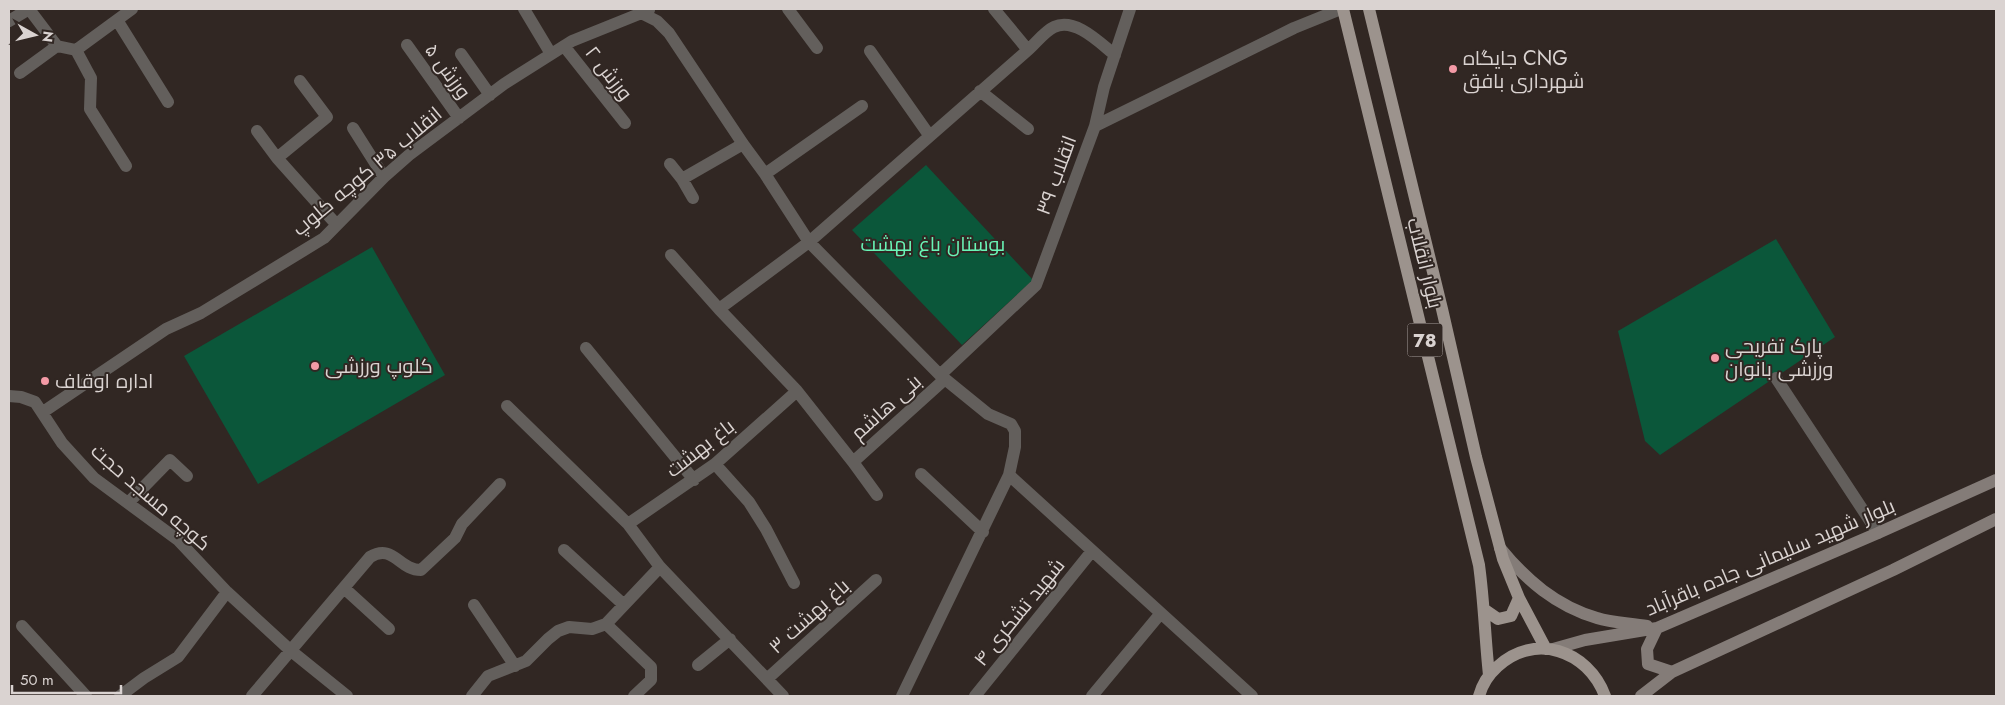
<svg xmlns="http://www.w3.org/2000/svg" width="2005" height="705" viewBox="0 0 2005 705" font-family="Jost,Cairo,sans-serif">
<rect width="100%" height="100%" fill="#312723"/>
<path fill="#0b573a" d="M926,165L1033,280L962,345L852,230Z
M1776,239L1835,337L1660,455L1645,441L1618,331Z
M372,247L445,375L258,484L184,356Z"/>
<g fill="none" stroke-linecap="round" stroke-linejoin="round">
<path stroke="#635f5c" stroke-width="12" d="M29,9L57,46
M524,9L551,54
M639,9L643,14L657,21L669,33L743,144L765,174L809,242L940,375L988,414L1011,424L1015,431V447L1009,475L1252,696
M788,9L817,48
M117,20L168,102
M9,21L29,9
M407,45L459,118
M57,46L76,50L132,9
M564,46L625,123
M76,50L91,78L90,109L126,166
M1028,50C1036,43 1045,31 1054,27C1075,17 1100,43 1115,55
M870,51L929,135
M461,54L490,95
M20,73L57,46
M300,81L327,117L277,158L336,224
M980,91L1028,129
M1095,126L1294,28L1341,9
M353,128L384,177
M257,131L277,158
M670,164L682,179
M765,174L862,106
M693,198L682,179L743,144
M671,255L719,309
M586,348L694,480
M940,375L1036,285L1095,126L1104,87L1130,9
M1776,378L1878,533
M945,379L853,462L797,391L719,309L809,242L1028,50L994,9
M9,396L21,397L35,402L62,443L94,478L178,540L227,592L290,650L347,696
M507,406L628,524
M43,412L166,329L201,313L324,238L384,177L409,155L504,84L572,41L649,10
M853,462L877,495
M715,464L749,502L766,529L794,583
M921,474L983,532
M128,503L170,460L187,476
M564,550L624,605
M344,588L389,629
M474,605L515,666
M606,624L651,667V680L634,696
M22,626L86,696
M698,665L730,639
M767,679L876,580
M120,696L144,678L178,657L227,592
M252,696L370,557C393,543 399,570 421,570L455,538L462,524L500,484
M472,696L488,676L526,661L548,639L558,631L569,627L592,629L606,624L660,567
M783,696L660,567L628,524L715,464L797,391
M902,696L1009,475
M975,696L1092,551
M1092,696L1161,613"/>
<path stroke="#847c78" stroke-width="12" d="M1500,548C1526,580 1556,606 1597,618C1612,623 1631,623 1647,626
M1657,628L1647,649L1648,664L1672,672
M1553,649L1585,640L1657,628L1878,533L1996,480
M1641,696L1672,672L1893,570L1996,519"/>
<path stroke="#9c938d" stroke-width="12" d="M1343,9L1479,565C1484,601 1485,638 1489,675
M1369,9L1442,309L1476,457L1503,559L1519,598L1546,649
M1485,610L1498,619L1511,616L1519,598
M1479,696C1482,685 1488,675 1497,667C1534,632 1588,650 1605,696"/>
</g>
<g fill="#f49aa6" stroke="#312723" stroke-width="2">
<circle cx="1453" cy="69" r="5"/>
<circle cx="1715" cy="358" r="5"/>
<circle cx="315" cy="366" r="5"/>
<circle cx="45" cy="381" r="5"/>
</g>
<g text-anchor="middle" stroke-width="4" stroke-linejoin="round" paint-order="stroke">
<rect fill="#312723" stroke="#a79f9d" stroke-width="1" x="1407.5" y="323.5" width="35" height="33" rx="4"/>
<g font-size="19" font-weight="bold" fill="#dad3d1">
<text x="1425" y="347">78</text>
</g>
<g font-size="20" fill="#dad3d1" stroke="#312723" text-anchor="start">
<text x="1463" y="65">جایگاه CNG<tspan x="1463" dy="23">شهرداری بافق</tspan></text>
<text x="1725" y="353">پارک تفریحی<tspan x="1725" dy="23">ورزشی بانوان</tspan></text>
<text x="325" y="373">کلوپ ورزشی</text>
<text x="55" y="388">اداره اوقاف</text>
</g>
<g font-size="20" fill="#dad3d1" stroke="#312723">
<text transform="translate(448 71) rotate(54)" y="7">ورزش ۵</text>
<text transform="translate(609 73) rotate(52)" y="7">ورزش ۲</text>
<text transform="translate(367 171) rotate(-40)" y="7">انقلاب ۳۵ کوچه کلوپ</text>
<text transform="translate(1056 175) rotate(-70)" y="7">انقلاب ۳۹</text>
<text transform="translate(1425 263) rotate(76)" y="7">بلوار انقلاب</text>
<text transform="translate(886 407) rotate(-42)" y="7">بنی هاشم</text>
<text transform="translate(700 448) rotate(-38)" y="7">باغ بهشت</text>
<text transform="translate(151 497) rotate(41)" y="7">کوچه مسجد حجت</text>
<text transform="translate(1770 557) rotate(-23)" y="7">بلوار شهید سلیمانی جاده باقرآباد</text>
<text transform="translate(1019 612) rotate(-51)" y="7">شهید تشکری ۴</text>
<text transform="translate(809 616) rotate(-42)" y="7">باغ بهشت ۳</text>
</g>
<g font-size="20" fill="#69f5b6" stroke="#312723">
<text x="933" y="251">بوستان باغ بهشت</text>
</g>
</g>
<rect width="2005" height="705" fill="none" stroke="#dad3d1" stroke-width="20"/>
<g transform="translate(35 35) rotate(98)" stroke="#312723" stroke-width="4" paint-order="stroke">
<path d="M0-4L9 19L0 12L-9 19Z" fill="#dad3d1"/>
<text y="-8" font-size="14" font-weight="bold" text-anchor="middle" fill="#dad3d1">N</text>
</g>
<path d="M12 685v8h109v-8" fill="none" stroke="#dad3d1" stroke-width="2.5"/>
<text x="20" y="685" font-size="15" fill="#dad3d1" stroke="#312723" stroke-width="4" paint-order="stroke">50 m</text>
</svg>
